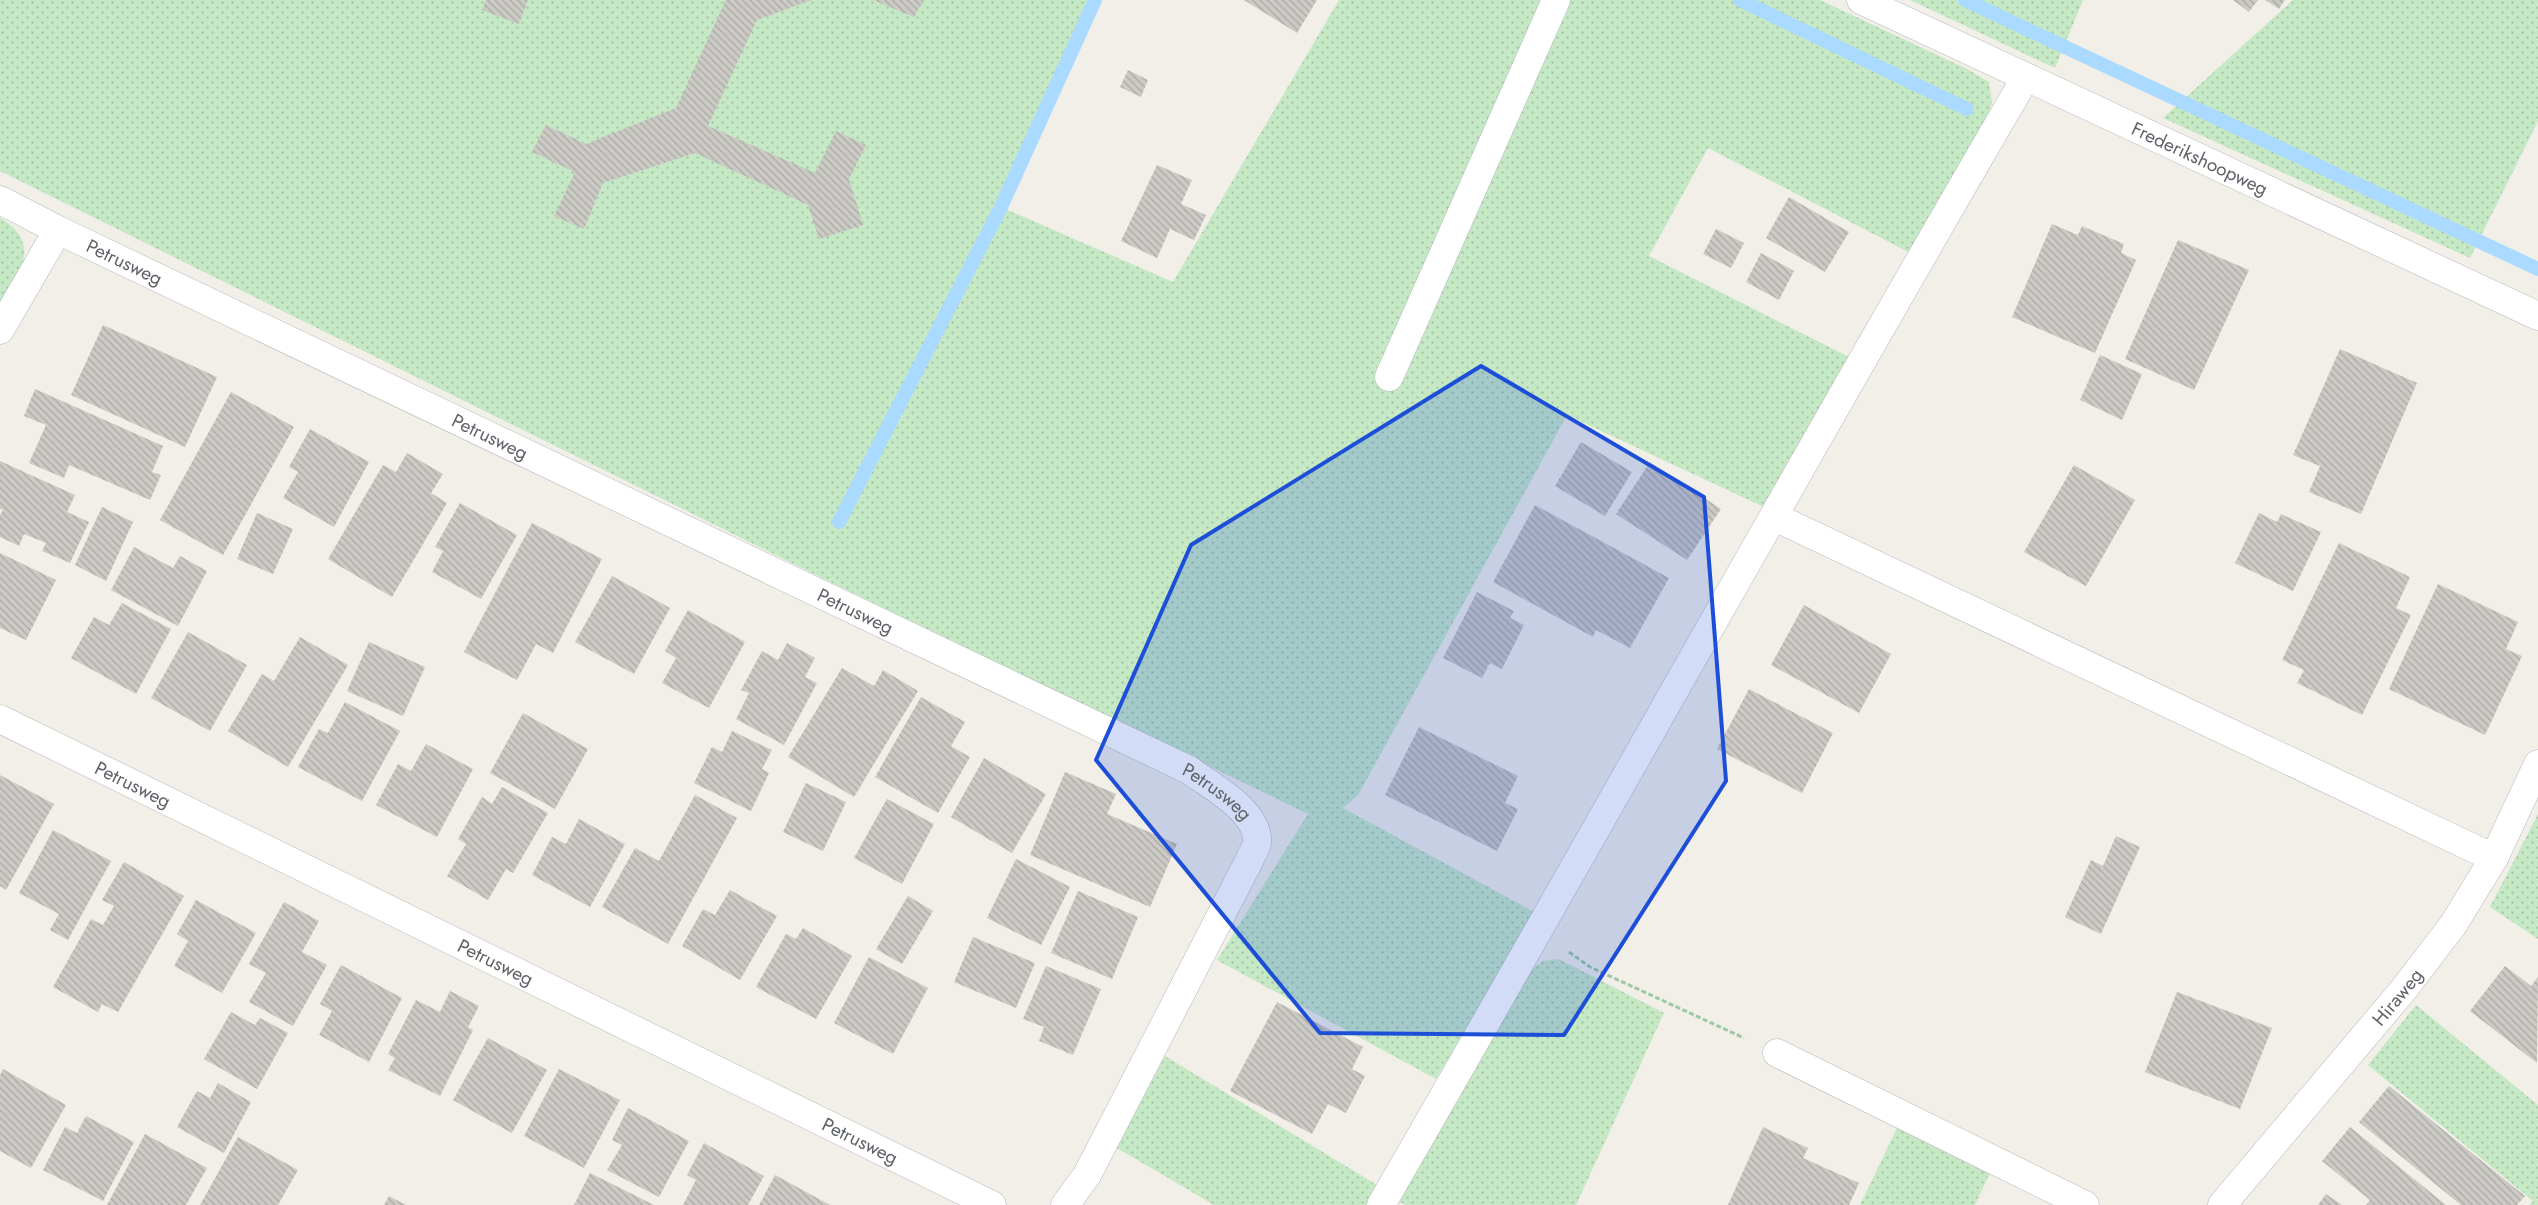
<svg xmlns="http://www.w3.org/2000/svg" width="2538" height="1205" viewBox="0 0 2538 1205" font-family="Jost,sans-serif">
<defs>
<pattern id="grass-dots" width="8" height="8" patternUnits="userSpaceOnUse" patternTransform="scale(1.25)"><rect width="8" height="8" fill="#c5e8c5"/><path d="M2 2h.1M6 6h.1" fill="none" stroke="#a3c0a4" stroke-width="1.8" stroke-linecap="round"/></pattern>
<pattern id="building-back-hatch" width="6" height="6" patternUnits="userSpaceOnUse" patternTransform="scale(1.25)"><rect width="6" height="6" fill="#cccac5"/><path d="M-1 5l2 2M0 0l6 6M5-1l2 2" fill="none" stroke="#a9a8a4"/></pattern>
</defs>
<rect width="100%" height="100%" fill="#f1efe8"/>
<path fill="url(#grass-dots)" d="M0,0H1095L1001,207L1173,282L1339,0H1820L1967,69L1989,82L1992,102L1986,125L1912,254L1708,148L1649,256L1851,358L1768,509L1567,415L1358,795L1343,808L1536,913L1436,1079L1217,960L1308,814L812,573L0,171Z
M1910,0H2083L2055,68Z
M2293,0H2538V121L2470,258L2163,118Z
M0,218C44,242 18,279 0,310Z
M2538,814V939L2490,907Z
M1559,959L1664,1013L1576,1205H1406L1395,1200L1528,972L1543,961Z
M2416,1005L2538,1105V1205H2530L2533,1201L2368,1065Z
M1165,1056L1377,1185L1367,1205H1214L1117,1148Z
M1898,1126L1990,1173L1975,1205H1860Z"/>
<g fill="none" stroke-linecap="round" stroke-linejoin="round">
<path stroke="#aadaff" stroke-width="14" d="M1740,0L1967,109
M1965,0L2538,269
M839,522L1001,207L1095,0"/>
</g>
<path fill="url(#building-back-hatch)" d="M486,0H528L519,24L482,10Z
M726,0H811L757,20L708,126L815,173L836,131L866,145L849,179L863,225L819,239L808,205L695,153L603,183L584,229L554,216L575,172L532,152L546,125L586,144L676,108Z
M873,0H924L914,17Z
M1244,0H1317L1297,33Z
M2233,0H2258L2249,12Z
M2265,0H2285L2279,9Z
M1128,70L1148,80L1141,97L1120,87Z
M1157,165L1192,180L1181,204L1206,215L1194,240L1170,229L1157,258L1121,241Z
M1789,197L1849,232L1825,272L1766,238Z
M2052,224L2078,235L2082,226L2124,244L2121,253L2136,260L2095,353L2012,317Z
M1716,229L1744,243L1731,268L1703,254Z
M2178,240L2249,270L2194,390L2125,359Z
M1761,253L1794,271L1779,300L1746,282Z
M103,325L217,377L185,447L71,395Z
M2340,349L2417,383L2361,514L2309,492L2320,466L2293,455Z
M2100,355L2142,374L2122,420L2080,400Z
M35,389L163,446L152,472L161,475L150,500L69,465L64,478L29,463L46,425L24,416Z
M231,392L294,427L223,555L160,520Z
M310,429L369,462L334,527L283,498L298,472L289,467Z
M1581,442L1632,472L1605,516L1555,486Z
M407,453L443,474L431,493L447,503L392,597L328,559L383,465L396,472Z
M0,461L75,495L67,512L89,522L70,563L42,551L46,543L24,534L19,546L0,537V515L3,510L0,509Z
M1650,462L1721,509L1687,560L1616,514Z
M2074,465L2135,500L2086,586L2024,552Z
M460,503L517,535L481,599L432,572L443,551L435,547Z
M1535,505L1669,578L1630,648L1596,630L1593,637L1493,582Z
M102,507L133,522L106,581L75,565Z
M257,513L293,529L273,574L237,559Z
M2259,513L2277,522L2281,514L2321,532L2293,591L2235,563Z
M532,523L602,559L553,653L536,644L517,680L464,652Z
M2339,543L2410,577L2396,608L2411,615L2362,715L2297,683L2304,670L2282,660Z
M134,547L173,568L180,556L207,571L178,626L111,590Z
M0,553L56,580L26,640L0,628Z
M612,576L670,608L634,674L575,642Z
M2438,584L2518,622L2506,649L2522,656L2485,735L2389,689Z
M1477,592L1514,611L1510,618L1524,625L1502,669L1490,663L1482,678L1443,658Z
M122,603L171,629L136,694L71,658L94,617L109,625Z
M1804,605L1891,654L1859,713L1771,665Z
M688,610L745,642L709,708L662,683L676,658L665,651Z
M188,632L247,665L210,731L151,698Z
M300,637L348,665L288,767L228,731L262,674L274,681Z
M369,642L425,667L403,716L347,691Z
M787,643L815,658L805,677L817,683L784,745L736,719L749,693L741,690L762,651L778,660Z
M842,668L874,686L883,670L918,691L854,797L788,757Z
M1749,689L1833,733L1802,793L1717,749Z
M921,697L965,722L951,746L970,757L938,813L875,777Z
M345,702L400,731L362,801L298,767L319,729L328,733Z
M523,713L588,749L555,809L490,773Z
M1419,727L1518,776L1505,803L1518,809L1497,851L1385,795Z
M732,731L772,750L762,769L769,773L751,811L694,783L712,747L722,752Z
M426,744L473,769L437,837L376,805L398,764L411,771Z
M984,758L1046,794L1012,853L951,817Z
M1065,772L1116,794L1107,814L1177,844L1150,907L1030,855Z
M0,775L54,804L6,890L0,886Z
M806,783L846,802L823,851L783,832Z
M502,787L548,813L513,873L506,869L488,900L447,876L466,844L458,839L482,797L492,804Z
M695,795L737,818L668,944L602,907L635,848L659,861Z
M887,799L934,824L902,884L854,858Z
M579,819L625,844L590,907L532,875L552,837L566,844Z
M53,830L111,861L68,940L50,930L59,914L19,893Z
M2116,836L2140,847L2101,934L2065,917L2091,860L2103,866Z
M1016,859L1070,887L1041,945L987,918Z
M124,862L184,896L118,1012L102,1004L98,1012L53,987L91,919L103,925L114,906L102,900Z
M730,890L777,916L740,980L682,946L703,909L715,915Z
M1078,891L1138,917L1112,979L1051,953Z
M908,896L933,911L902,964L876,949Z
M196,900L256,933L222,993L174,966L188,941L177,934Z
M284,902L319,921L302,952L327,965L293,1026L249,1002L266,973L249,964Z
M803,928L852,956L816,1019L756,987L786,934L796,939Z
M973,937L1035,963L1016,1008L954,982Z
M869,957L928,988L893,1054L834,1023Z
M341,965L402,998L369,1062L319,1035L332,1011L320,1004Z
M1046,966L1101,989L1073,1055L1039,1041L1044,1027L1023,1019Z
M2505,966L2531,986L2538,977L2537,1063L2470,1011Z
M450,991L479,1006L468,1027L473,1030L440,1096L388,1070L395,1058L388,1054L416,1000L440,1012Z
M2177,992L2272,1028L2240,1109L2145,1072Z
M1277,1002L1363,1047L1352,1069L1365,1076L1346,1113L1328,1104L1312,1134L1230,1091Z
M231,1012L255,1025L260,1018L288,1033L257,1089L204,1059Z
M488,1038L547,1070L512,1133L453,1100Z
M3,1069L66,1105L31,1168L0,1151V1075Z
M559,1069L620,1100L584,1168L524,1136Z
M218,1083L251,1102L224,1153L177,1127L197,1091L210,1098Z
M2389,1086L2525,1196L2517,1205H2461L2359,1122Z
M628,1108L689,1141L659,1197L607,1170L622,1145L612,1140Z
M86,1116L134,1142L103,1201L43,1170L65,1127L77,1133Z
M1763,1127L1808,1148L1803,1158L1859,1183L1849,1205H1728Z
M2350,1127L2446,1205H2366L2370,1200L2322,1161Z
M145,1134L207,1168L186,1205H107Z
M238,1137L298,1170L278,1205H200Z
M704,1143L764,1176L748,1205H683L696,1180L687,1175Z
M590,1173L654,1205H574Z
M775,1175L830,1205H759Z
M2326,1194L2342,1205H2318Z
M389,1196L406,1205H384Z"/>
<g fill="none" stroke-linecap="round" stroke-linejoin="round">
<defs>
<g id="minor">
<path id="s1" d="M1861,0L2538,316"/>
<path id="s2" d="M0,200L58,230L1189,770C1210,785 1260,812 1257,843C1256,848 1251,856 1249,861L1087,1175L1065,1205"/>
<path d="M0,330L58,230"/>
<path d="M1389,377L1556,0"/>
<path d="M1775,517L2494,858"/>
<path id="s3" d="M0,719L992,1205"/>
<path d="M1777,1053L2085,1205"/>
<path d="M1381,1205C1598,830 1807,451 2026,77"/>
<path id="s4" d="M2222,1205L2404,989L2453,925L2494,858L2538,764"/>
</g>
</defs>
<use href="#minor" stroke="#b5b8bc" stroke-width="29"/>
<path stroke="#9cc7a9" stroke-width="3" stroke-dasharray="5 2.5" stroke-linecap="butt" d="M1569,952L1590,967L1744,1038"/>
<use href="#minor" stroke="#fff" stroke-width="28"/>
</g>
<path fill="#1d4ed8" fill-opacity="0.2" stroke="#1d4ed8" stroke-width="4" stroke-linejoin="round" d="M1481,366L1704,497L1726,781L1564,1035L1320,1033L1096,760L1191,545Z"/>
<g text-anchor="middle" stroke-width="5" stroke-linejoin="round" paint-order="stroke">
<g font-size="19" fill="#5f6368" stroke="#fff">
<text dy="7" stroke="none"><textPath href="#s1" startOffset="374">Frederikshoopweg</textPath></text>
<text dy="7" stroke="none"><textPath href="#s2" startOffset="139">Petrusweg</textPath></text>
<text dy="7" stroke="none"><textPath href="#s2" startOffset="544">Petrusweg</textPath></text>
<text dy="7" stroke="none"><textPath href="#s2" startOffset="949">Petrusweg</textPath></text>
<text dy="7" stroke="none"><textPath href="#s3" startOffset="148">Petrusweg</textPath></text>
<text dy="7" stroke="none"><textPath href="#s2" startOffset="1354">Petrusweg</textPath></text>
<text dy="7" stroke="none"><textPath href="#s3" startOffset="552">Petrusweg</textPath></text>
<text dy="7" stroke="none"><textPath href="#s4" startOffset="272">Hiraweg</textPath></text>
<text dy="7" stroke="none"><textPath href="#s3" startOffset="958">Petrusweg</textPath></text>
</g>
</g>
</svg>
